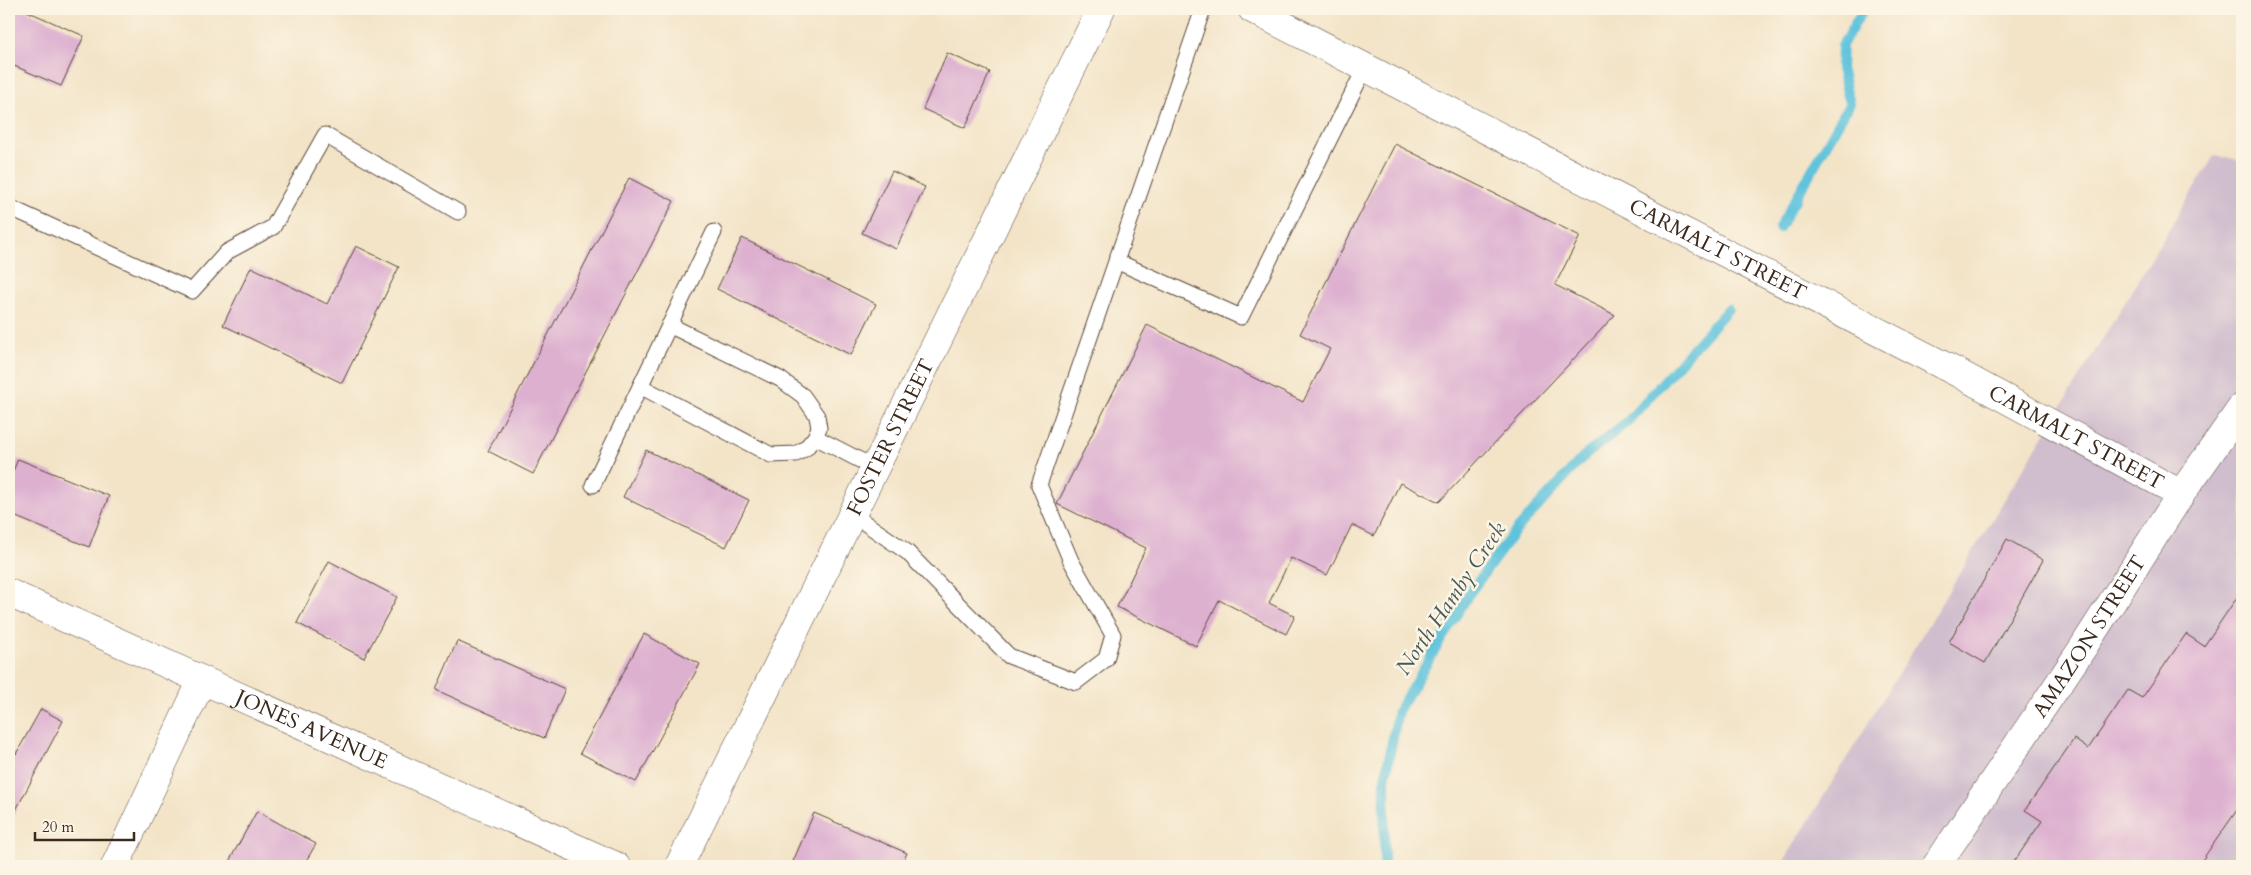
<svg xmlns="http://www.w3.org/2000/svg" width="2251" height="875" viewBox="0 0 2251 875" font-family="Cardo,serif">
<rect width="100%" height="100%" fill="#fcf5e5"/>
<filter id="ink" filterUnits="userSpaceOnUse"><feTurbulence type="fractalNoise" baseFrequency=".02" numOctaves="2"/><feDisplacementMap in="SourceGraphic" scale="10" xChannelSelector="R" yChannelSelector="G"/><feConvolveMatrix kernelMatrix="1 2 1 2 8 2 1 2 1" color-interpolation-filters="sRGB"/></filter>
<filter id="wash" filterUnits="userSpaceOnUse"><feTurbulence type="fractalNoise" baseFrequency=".0096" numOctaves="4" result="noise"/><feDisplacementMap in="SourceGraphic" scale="20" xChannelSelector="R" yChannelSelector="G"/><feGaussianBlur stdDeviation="1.12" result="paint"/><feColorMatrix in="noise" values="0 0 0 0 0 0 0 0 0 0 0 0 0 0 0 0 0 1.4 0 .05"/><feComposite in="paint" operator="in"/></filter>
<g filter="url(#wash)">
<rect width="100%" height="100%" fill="#f3e4c8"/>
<path fill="#d0bdce" d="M2214,156L2242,160V866H1781Z"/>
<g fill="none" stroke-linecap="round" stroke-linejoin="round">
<path stroke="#5ec3dc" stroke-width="10" d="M1779,228L1850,103L1841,69L1842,45L1864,9
M1384,866L1385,779L1398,711L1469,594L1513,534L1582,458L1628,421L1728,309"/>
</g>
<g id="blocks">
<path fill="#ddb0d0" d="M16,9H22L84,36L61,86L12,65L9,73V24Z
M947,53L990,72L965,128L923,109Z
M1395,144L1580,236L1555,285L1615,315L1439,502L1400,483L1374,536L1352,525L1327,575L1291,558L1269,603L1295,616L1286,634L1219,600L1196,646L1117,607L1146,548L1057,504L1147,325L1303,402L1330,349L1300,334Z
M892,171L925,187L896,249L862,233Z
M629,178L674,201L533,474L488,451Z
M742,238L876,304L851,355L717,289Z
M356,246L399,267L342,383L223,325L251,267L327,304Z
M646,450L749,500L726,547L623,497Z
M18,459L109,496L89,547L9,514V481Z
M2007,539L2043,560L1985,663L1949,642Z
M329,561L397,597L364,658L297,623Z
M2242,590V803L2198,866H2011L2042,821L2025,810L2074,739L2088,749L2128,690L2142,698L2186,634L2204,646Z
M644,634L700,664L636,782L580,753Z
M457,641L565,689L544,738L436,690Z
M41,709L63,721L9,823V750L16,754Z
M257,811L316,844L303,866L227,865Z
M814,813L907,853L901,866H791Z"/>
</g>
</g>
<g filter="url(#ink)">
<use href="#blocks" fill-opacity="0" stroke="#574638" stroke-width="1"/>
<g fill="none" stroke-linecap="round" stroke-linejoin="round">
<defs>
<path id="service" d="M9,207L192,291L227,252L273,227L325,135L458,212
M1116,261L1241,317L1365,68
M640,386L771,455L796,454L806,448L815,437L819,428L817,416L803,396L780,379L669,325
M815,437L875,468
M593,485L714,232
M852,514L907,552L1009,656L1076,682L1106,659L1113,635L1071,561L1039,485L1203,9"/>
<g id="minor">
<path id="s1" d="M1252,9L1958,373L2181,494"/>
<path id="s2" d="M9,593L616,866"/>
<path d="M115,866L202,680"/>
<path id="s3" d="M679,866L1101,9"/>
<path id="s4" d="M1936,866L2082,649L2181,494L2242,407"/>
</g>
</defs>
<use href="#service" stroke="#574638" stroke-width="17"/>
<use href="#minor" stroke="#574638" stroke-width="29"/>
<use href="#service" stroke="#fff" stroke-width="15"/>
<use href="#minor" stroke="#fff" stroke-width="28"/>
</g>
</g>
<g text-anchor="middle" stroke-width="5" stroke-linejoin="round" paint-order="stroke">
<g font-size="21" fill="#3b2a1e" stroke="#fcf5e5">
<text dy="7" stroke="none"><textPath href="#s1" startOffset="524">CARMALT STREET</textPath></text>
<text dy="7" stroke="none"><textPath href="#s1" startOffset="929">CARMALT STREET</textPath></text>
<text dy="7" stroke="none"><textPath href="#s3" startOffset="478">FOSTER STREET</textPath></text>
<text dy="7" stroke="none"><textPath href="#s4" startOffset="276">AMAZON STREET</textPath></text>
<text dy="7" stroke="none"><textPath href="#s2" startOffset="332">JONES AVENUE</textPath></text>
</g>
<g font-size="22" font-style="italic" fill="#465857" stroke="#fcf5e5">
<text transform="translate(1450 598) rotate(-56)" y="8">North Hamby Creek</text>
</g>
</g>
<rect width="2251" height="875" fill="none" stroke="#fcf5e5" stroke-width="30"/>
<path d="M35 832v8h99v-8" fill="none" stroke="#3b2a1e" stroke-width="2.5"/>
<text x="42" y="832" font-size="15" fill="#3b2a1e" stroke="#fcf5e5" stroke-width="4" paint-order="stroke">20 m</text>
</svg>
